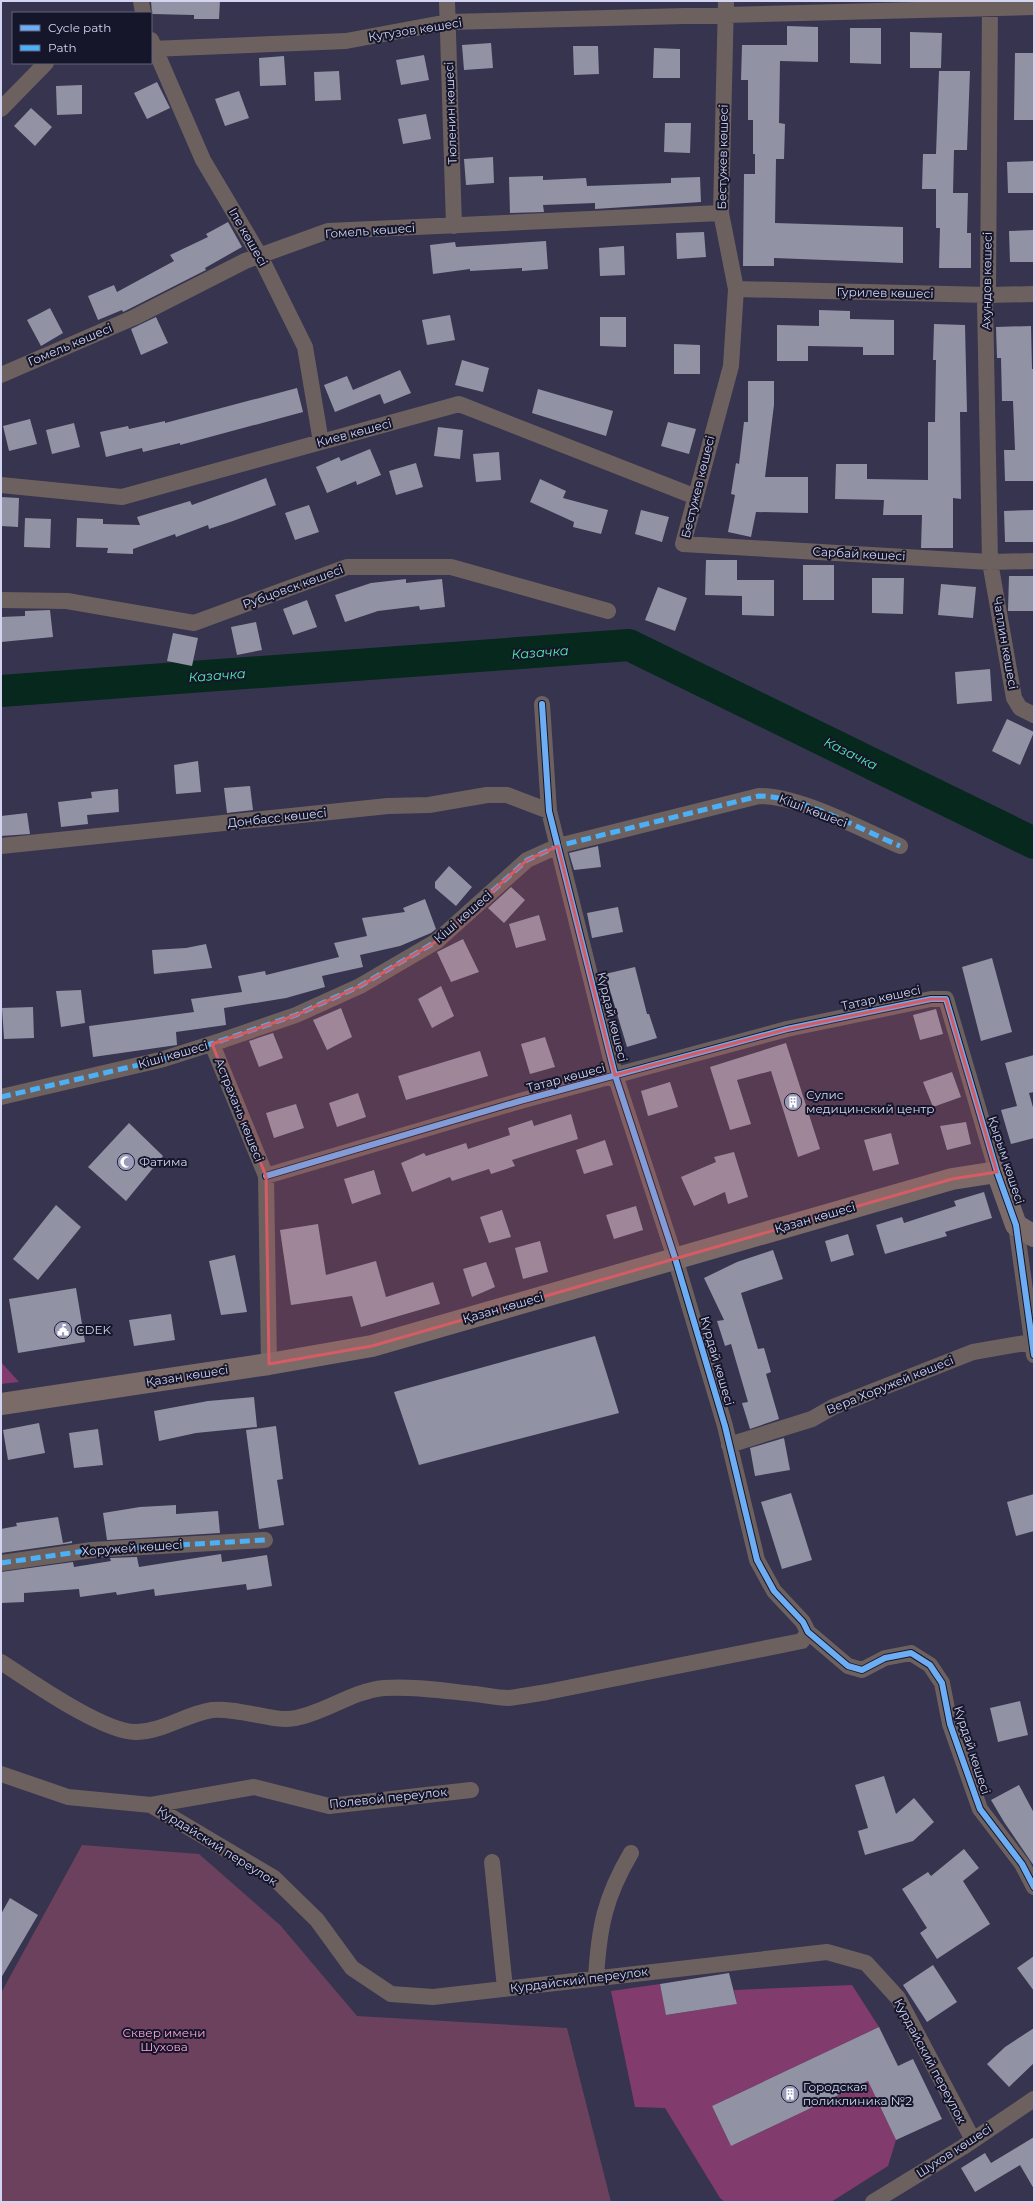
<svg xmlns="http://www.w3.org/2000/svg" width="1035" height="2203" viewBox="0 0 1035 2203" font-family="Montserrat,sans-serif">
<rect width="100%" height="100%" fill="#36344e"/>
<path fill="#6b415e" d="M82,1845L199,1854L280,1925L357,2016L567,2028L611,2202H1V1993Z"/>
<path fill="#823b6d" d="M1,1362L19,1382L1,1384Z
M660,1984L667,2015L737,2004L734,1990L852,1985L879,2027L712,2106L731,2146L868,2081L896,2140L888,2166L831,2202H725L720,2198L665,2108L635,2107L611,1991Z"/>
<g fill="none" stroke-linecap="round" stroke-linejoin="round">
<path stroke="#06281d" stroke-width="32" d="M1,691L629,645L1034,843"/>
</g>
<path fill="#9292a5" d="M151,1H220L219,19H194V15L152,14Z
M787,26L818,27V62L780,61L779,123L785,124L784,159H776L775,223L903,227V263L774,258V266H743L744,174H755V154H753V120H748V80H741L742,45H787Z
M850,28H881V64L850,63Z
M910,32L942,33L941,68H910Z
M491,43L493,68L464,70L462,45Z
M573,46H598L599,74L574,75Z
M654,48L680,49V78H653Z
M1015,53H1034V120H1014Z
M424,55L429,80L401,85L396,60Z
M284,56L286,85L260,86L259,58Z
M339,71L341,100L315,101L314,72Z
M939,71H970L967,150H954L953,193H968L967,233H971V268H939L940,228H936V189H922L923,154H936Z
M157,82L170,108L147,119L134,93Z
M82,85V114L57,115L56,86Z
M239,91L249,118L225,126L215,99Z
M31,108L52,127L35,146L14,126Z
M426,114L431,139L403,144L398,119Z
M665,123H691L690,153L664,152Z
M493,157L494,183L466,185L464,159Z
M1034,161V193H1008L1007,162Z
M543,176V180L586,178L587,186L671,183V178L700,177L701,202L595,209V203L543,205L544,212L510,213L509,177Z
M228,222L242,247L205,268L206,270L131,308L123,312L122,310L98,320L88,296L114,285L117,292L174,261L170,255L208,237L206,234Z
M1034,230V262H1010L1009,231Z
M704,232L706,257L677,259L676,233Z
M546,241L548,269L522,271V268L470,271V269L433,274L430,245L455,242L456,247Z
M624,246L625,275L600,276L599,248Z
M50,308L63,333L41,346L27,320Z
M819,310L850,311V319L894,320V355H863V347L808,346V361H777V325L819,326Z
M450,315L455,340L427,345L422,320Z
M156,317L168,343L141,355L131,329Z
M600,317H626V347L600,346Z
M934,324L965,325L967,412H960L961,499L953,498V548H921L922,515H883L884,500L835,499L836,464H867V479L928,480V422H935L936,360H933Z
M1031,326L1032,369H1034V481H1005L1004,450H1015L1013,401H1002L1001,358H997L996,327Z
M674,344L700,345V374H674Z
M462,360L489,368L483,392L455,385Z
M400,370L411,393L384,404L380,394L335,412L324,385L347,376L353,390Z
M748,381H774V405L765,477H808V513L756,512L751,537L728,532L735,495L731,494L736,463L739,464L744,422H748Z
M297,388L303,412L180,445V443L143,452L142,448L106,457L100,432L128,426L129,429L165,421V423Z
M538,389L613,411L606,436L532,413Z
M30,419L37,444L9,451L3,426Z
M668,422L696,429L689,454L661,446Z
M74,423L80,447L52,454L46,430Z
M438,427L463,430L460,459L434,456Z
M370,449L381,475L357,485L356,481L327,493L316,467L339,457L341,461Z
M499,452L501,480L476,482L473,454Z
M416,463L423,487L396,495L389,471Z
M266,478L276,505L233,521L209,529L208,525L176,537L175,534L133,549V554L107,553L108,548L76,547L77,518L103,519V524L140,525L137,517L190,501L192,505Z
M540,479L566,491L563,498L608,510L601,534L573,527L574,522L530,502Z
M1,497L19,498L18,527L1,526Z
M309,505L319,532L295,540L285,513Z
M641,510L669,517L662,542L635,534Z
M1034,510V542H1005L1004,511Z
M25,518L51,519L50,548L24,547Z
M706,560H737V580H774V616L742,615V596L705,595Z
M803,565H834V600H803Z
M1009,576H1034V611H1008Z
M872,578H904L903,614L872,613Z
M406,579V583L442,579L445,607L420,610L419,606L378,611L345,622L335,595L371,583Z
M941,584L976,587L973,618L938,615Z
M658,587L687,598L675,631L645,620Z
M307,600L317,627L293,635L283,609Z
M50,610L53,637L1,642V617L25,616V611Z
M256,622L262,650L237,655L231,627Z
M173,633L198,638L192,666L167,661Z
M990,669L992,701L957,704L955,672Z
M1007,719L1034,732L1020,765L992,751Z
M198,761L201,792L176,794L174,765Z
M250,786L253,810L227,813L224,788Z
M118,789L119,812L87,815L88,824L61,827L58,802L92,798L91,792Z
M27,813L30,834L1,836V816Z
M598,846L601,867L574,870L569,853Z
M449,866L472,887L456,906L435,888V882Z
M511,887L525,900L504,923L488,908Z
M425,899L436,929L431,933L400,946L360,955L363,967L322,976L325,987L286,998L224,1008L226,1025L176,1032L177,1045L93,1057L89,1026L194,1012L191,999L242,992L238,976L265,971L266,975L339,957L334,943L367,936L362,918L405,912L403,908Z
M618,907L623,932L592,938L587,913Z
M539,915L546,940L516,948L509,924Z
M463,939L479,972L451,982L437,952Z
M206,944L212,968L154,974L152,950L186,948Z
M992,958L1012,1032L981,1041L962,967Z
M635,967L647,1014H649L657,1038L627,1047L605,974Z
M441,986L454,1016L432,1028L418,999Z
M81,990L85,1023L61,1027L56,991Z
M33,1007L34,1038L4,1039L2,1008Z
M341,1008L352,1037L327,1050L313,1020Z
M936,1009L943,1034L920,1040L913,1015Z
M273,1033L283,1058L259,1067L249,1041Z
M545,1037L555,1067L530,1074L521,1044Z
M786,1043L820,1149L798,1157L771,1071L737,1080L751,1124L730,1130L710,1067Z
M480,1051L488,1076L406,1100L398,1076Z
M1034,1055V1092L1029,1093L1034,1111V1138L1011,1144L1001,1110L1017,1106L1005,1063Z
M952,1072L961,1097L933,1107L923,1082Z
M670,1082L678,1107L648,1116L641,1091Z
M358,1093L366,1117L337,1127L329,1103Z
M296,1104L304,1128L274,1138L266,1113Z
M571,1114L578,1139L512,1160L515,1166L491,1174L489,1169L452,1181L450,1177L412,1192L401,1163L424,1153L426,1156L466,1143L468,1149L510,1135L508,1128L532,1120L534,1126Z
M966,1122L971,1144L947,1150L940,1126Z
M129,1123L163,1156L126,1201L88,1167Z
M891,1133L899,1164L873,1171L864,1140Z
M605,1140L613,1165L584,1174L576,1150Z
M734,1152L748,1197L728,1204L725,1192L694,1206L681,1177L716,1162L714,1157Z
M374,1170L381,1194L352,1204L344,1179Z
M984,1192L992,1218L945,1232L947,1236L885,1254L876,1225L902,1217L904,1223L956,1206L954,1201Z
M56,1205L81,1227L38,1280L13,1259Z
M636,1206L643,1230L614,1239L606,1215Z
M502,1210L511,1237L489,1243L480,1217Z
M318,1224L326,1275L376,1261L386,1297L433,1282L440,1304L361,1327L352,1296L291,1305L280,1230Z
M848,1234L854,1255L831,1262L825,1241Z
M540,1241L548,1272L523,1279L515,1248Z
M773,1250L783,1279L741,1293L758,1349L764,1348L771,1372L766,1374L779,1419L750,1429L742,1403L748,1402L731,1344L725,1346L717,1321L724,1320L704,1278L737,1262Z
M235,1255L247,1312L221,1315L209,1261Z
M486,1262L495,1287L472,1297L463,1269Z
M76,1288L85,1342L18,1353L9,1299Z
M171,1314L175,1340L134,1346L129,1320Z
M595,1336L619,1413L419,1465L394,1392Z
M254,1397L257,1427L196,1433L159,1441L154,1411L208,1401Z
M39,1423L45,1453L8,1460L3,1430Z
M276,1426L283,1479L277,1480L284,1525L259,1529L246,1430Z
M98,1429L103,1465L74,1468L69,1433Z
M784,1438L790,1470L755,1476L750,1448Z
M791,1493L812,1560L782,1569L761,1502Z
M1034,1494V1531L1016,1536L1007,1502Z
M176,1505V1514L218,1511L220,1533L107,1540L103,1513L140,1507Z
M58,1517L63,1543L72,1541V1543L1,1553V1529L17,1526L16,1523Z
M221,1554L222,1562L267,1555L272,1586L247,1590L246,1584L155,1596L154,1589L117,1595L116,1592L80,1597L79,1589L24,1593V1602L1,1603V1572L73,1562L74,1567L111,1561L110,1558L137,1557L139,1567Z
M1020,1701L1028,1735L998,1742L990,1708Z
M884,1776L896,1814L914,1798L934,1822L913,1841L865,1855L858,1831L868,1828L855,1785Z
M1019,1785L1034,1813V1866L1004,1822L991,1800Z
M964,1849L979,1868L963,1881L990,1924L937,1959L920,1933L927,1928L902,1889L928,1872L931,1876Z
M10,1898L38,1915L1,1978V1914Z
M1034,1956V1991L1017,1968Z
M933,1965L957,2002L927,2022L903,1985Z
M729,1973L737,2004L666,2015L660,1984Z
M879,2027L898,2066L913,2059L942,2119L896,2140L868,2081L731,2146L712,2106Z
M1034,2028V2063L1009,2087L987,2064L1005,2047Z
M1034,2137V2189L1020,2165L975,2192L961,2168L985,2153L991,2163Z"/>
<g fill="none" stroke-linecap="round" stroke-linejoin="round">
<path stroke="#6d6160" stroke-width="16" d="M141,1L143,13
M447,1L454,226
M726,1L721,213L736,289L731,366L683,544L990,562L1034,561
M990,1L988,295L985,301L990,562L1014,698L1020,708L1034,715
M151,40L203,160L260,256L305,347L321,442
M151,49L346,41L448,22L1034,7
M1,109L46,63
M736,289L988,295L1034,294
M1,375L135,317L245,261L328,231L721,213
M1,485L122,497L459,404L696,497
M1,600L67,601L194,623L347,567H451L608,611
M542,704L549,811L615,1075L675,1258L725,1426L757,1560L774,1591L803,1622L808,1632L848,1666L862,1670L885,1658L911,1653L930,1665L942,1683L950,1724L980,1809L1022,1864L1034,1887
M1,846L388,806L429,805L487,795H507L549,811
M212,1044L266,1176L269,1364
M1,1097L160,1060L223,1040L296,1015L360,986L437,941L527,860L558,846L759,796C801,796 860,829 900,846
M266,1176L520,1101L787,1029L931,999H946L997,1172
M1016,1225L1034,1355
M729,1445L812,1419L833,1407L973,1352L1031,1342
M1,1563L92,1550L265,1540
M1,1662C29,1680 105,1734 137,1732C164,1731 186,1714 212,1710C238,1707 274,1723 296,1718C327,1712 352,1691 384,1688C414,1686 445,1691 475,1694C485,1695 497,1698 508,1698C521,1697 534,1694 547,1692L802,1641L808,1632
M1,1774L68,1797L151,1805L254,1787L329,1806L471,1790
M151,1805L274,1878L317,1920L352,1968L391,1994L433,1997L827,1952L866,1963L898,1998L973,2140
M492,1862L505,1988
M596,1978C599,1927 605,1897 631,1853
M873,2202L963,2147L1034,2099"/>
<path stroke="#7a6b69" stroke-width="22" d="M1,1404L269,1364L372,1346L952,1179L997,1172L1016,1225L1034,1236"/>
<path stroke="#4cb0f7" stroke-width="5" stroke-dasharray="10 5" stroke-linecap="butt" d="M1,1097L160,1060L223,1040L296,1015L360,986L437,941L527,860L558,846L759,796C801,796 860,829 900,846
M1,1563L92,1550L265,1540"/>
<defs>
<path id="cycleway" d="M542,704L549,811L615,1075L675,1258L725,1426L757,1560L774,1591L803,1622L808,1632L848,1666L862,1670L885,1658L911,1653L930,1665L942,1683L950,1724L980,1809L1022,1864L1034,1887
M266,1176L520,1101L787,1029L931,999H946L997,1172L1016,1225L1034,1355"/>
</defs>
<use href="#cycleway" stroke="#16162b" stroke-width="8"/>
<use href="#cycleway" stroke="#6dadf4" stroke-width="6"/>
</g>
<path fill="#d55c65" fill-opacity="0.2" stroke="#d55c65" stroke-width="3" stroke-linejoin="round" d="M558,846L615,1075L787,1029L931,999H946L997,1172L952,1179L372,1346L269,1364L266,1176L212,1044L296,1015L360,986L437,941L527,860Z"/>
<defs>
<symbol id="building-disc" viewBox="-11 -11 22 22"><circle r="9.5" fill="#9b9cb9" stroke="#16162b"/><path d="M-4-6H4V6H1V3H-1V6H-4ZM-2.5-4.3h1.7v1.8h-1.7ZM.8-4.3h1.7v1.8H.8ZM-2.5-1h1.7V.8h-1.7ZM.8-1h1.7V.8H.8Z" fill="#fff"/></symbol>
<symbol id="mosque-disc" viewBox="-11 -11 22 22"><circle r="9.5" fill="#9b9cb9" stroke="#16162b"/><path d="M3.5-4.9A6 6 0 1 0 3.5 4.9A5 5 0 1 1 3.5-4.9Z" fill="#fff"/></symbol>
<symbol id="civic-disc" viewBox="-11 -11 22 22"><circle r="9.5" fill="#9b9cb9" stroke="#16162b"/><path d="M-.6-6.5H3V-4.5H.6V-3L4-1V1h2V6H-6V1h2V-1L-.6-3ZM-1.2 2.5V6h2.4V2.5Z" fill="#fff"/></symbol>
</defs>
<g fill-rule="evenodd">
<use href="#building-disc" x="783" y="1092" width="20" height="20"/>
<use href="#mosque-disc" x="116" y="1152" width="20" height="20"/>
<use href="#civic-disc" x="53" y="1320" width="20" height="20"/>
<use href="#building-disc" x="780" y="2084" width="20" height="20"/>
</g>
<g text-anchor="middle" stroke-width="4" stroke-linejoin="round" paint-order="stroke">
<g font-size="12" fill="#d2d4f2" stroke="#16162b">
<text transform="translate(415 30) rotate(-9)" y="4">Кутузов көшесі</text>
<text transform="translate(451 113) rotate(-92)" y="4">Тюленин көшесі</text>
<text transform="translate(723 157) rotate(-89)" y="4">Бестужев көшесі</text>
<text transform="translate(370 231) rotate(-4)" y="4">Гомель көшесі</text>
<text transform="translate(248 237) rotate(60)" y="4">Іле көшесі</text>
<text transform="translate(987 281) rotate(-89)" y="4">Ахундов көшесі</text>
<text transform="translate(885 293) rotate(1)" y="4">Гурилев көшесі</text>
<text transform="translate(70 345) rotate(-23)" y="4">Гомель көшесі</text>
<text transform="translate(354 433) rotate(-15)" y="4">Киев көшесі</text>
<text transform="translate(698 487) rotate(-76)" y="4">Бестужев көшесі</text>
<text transform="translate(859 554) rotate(3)" y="4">Сарбай көшесі</text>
<text transform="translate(293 587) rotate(-20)" y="4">Рубцовск көшесі</text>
<text transform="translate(1005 643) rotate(80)" y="4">Чаплин көшесі</text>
<text transform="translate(813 811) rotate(21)" y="4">Кіші көшесі</text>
<text transform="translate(277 818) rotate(-6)" y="4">Донбасс көшесі</text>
<text transform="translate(463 917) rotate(-41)" y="4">Кіші көшесі</text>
<text transform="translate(881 998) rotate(-12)" y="4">Татар көшесі</text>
<text transform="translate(612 1017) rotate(76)" y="4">Күрдай көшесі</text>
<text transform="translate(173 1055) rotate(-16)" y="4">Кіші көшесі</text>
<text transform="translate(566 1078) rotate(-15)" y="4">Татар көшесі</text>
<text transform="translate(239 1110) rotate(68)" y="4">Астрахань көшесі</text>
<text transform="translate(1006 1160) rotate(72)" y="4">Қырым көшесі</text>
<text transform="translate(815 1218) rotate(-16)" y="4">Қазан көшесі</text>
<text transform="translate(503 1308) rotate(-16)" y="4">Қазан көшесі</text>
<text transform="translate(717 1361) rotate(74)" y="4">Күрдай көшесі</text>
<text transform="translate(187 1376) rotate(-9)" y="4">Қазан көшесі</text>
<text transform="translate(890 1385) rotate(-22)" y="4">Вера Хоружей көшесі</text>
<text transform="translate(132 1548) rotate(-4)" y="4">Хоружей көшесі</text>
<text transform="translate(972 1750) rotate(72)" y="4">Күрдай көшесі</text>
<text transform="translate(388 1798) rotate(-6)" y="4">Полевой переулок</text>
<text transform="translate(217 1846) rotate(32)" y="4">Курдайский переулок</text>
<text transform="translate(579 1980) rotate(-7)" y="4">Курдайский переулок</text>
<text transform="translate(930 2061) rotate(62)" y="4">Курдайский переулок</text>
<text transform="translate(954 2151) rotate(-33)" y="4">Шухов көшесі</text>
</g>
<g font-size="12" fill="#d2d4f2" stroke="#16162b" text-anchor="start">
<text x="806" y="1099">Сулис<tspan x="806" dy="14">медицинский центр</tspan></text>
<text x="139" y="1166">Фатима</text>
<text x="76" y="1334">CDEK</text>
<text x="803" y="2091">Городская<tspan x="803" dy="14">поликлиника №2</tspan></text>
</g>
<g font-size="12" fill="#ffa4db" stroke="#16162b">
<text x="164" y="2037">Сквер имени<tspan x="164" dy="14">Шухова</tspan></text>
</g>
<g font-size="13" font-style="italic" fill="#51eeaf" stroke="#16162b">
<text transform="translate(540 652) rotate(-4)" y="5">Казачка</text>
<text transform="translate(217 675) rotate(-4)" y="5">Казачка</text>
<text transform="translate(851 753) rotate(26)" y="5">Казачка</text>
</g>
</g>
<rect width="1035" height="2203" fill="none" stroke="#d2d4f2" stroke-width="4"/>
<rect x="12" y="12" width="140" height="52" fill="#16162b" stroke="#61627b"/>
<rect x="20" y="25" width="20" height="6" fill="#6dadf4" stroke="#61627b"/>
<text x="48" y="32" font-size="12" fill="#d2d4f2">Cycle path</text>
<rect x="20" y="45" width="20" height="6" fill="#4cb0f7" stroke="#61627b"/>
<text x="48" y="52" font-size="12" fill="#d2d4f2">Path</text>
</svg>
